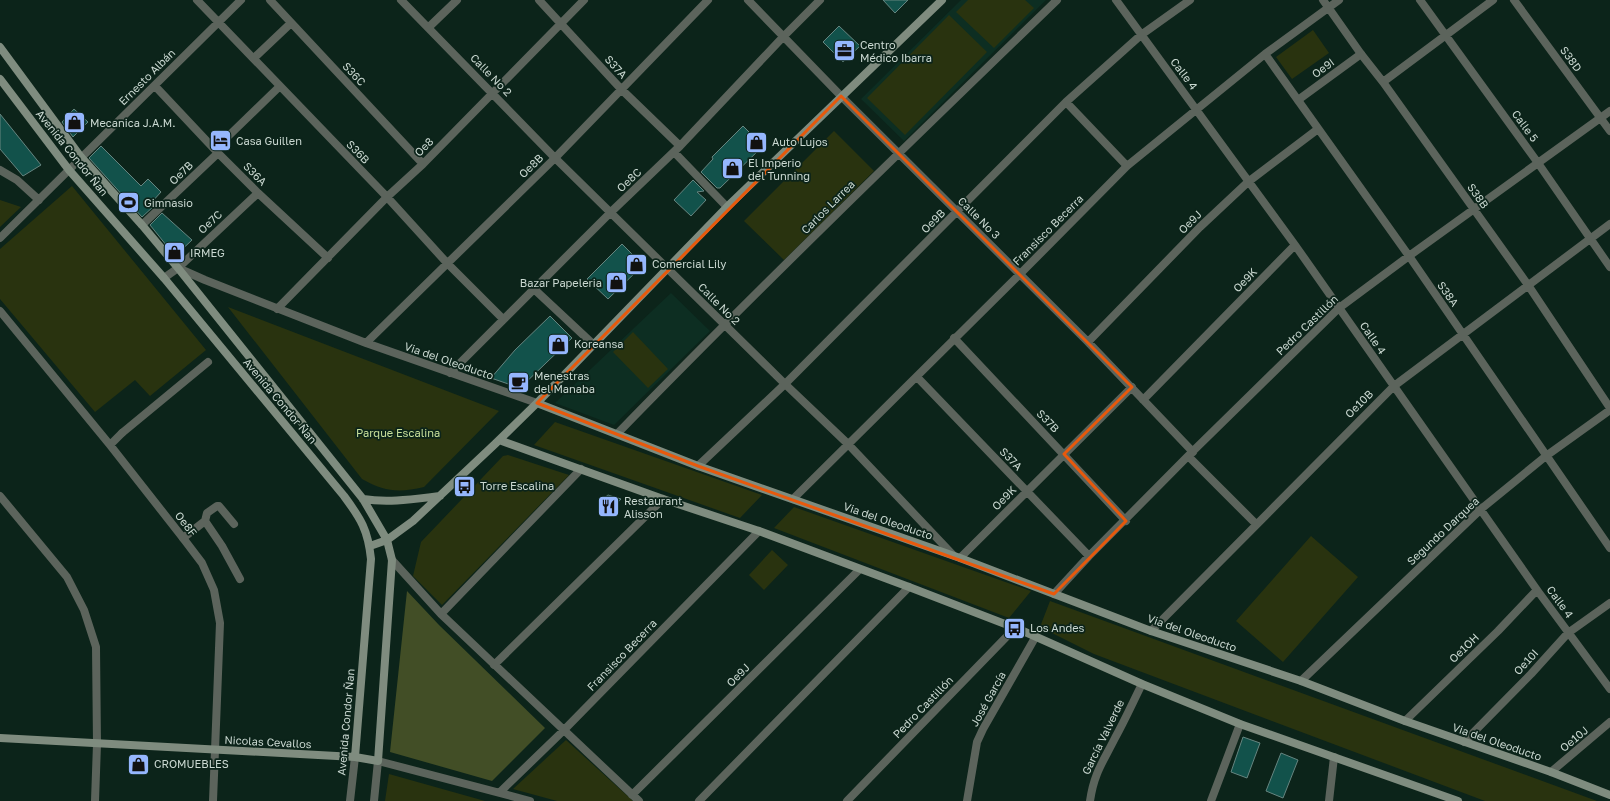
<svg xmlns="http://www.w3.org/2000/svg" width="1610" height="801" viewBox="0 0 1610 801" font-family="'Golos Text',sans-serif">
<rect width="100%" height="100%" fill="#0c241a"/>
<path fill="#0d2e22" d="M961,0H1046L904,141L861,99Z
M671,293L710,331L614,425L555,403Z"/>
<path fill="#29330f" d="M968,0H1025L1034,8L994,48L956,12Z
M949,15L987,52L905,135L867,98Z
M1313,30L1329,53L1292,79L1276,57Z
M834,131L874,171L784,260L744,221Z
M72,186L206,350L150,396L135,380L95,412L0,299V249Z
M0,200L21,207L0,227Z
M228,307L499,411L424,487C399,493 385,492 362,479Z
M633,332L668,369L648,388L613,352Z
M555,422L762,495L740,518L534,445Z
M508,455L569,475L442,605L413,576L421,542L503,456Z
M794,507L1031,591L1009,618L774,528Z
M1311,536L1358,577L1283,662L1236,621Z
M772,550L788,565L764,590L749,575Z
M1050,601L1597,801H1485L1094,654L1040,627Z
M566,740L633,801H557L513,789Z
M389,774L485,801H385Z"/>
<path fill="#424e26" d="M407,591L439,625L545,728L492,781L390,752Z"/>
<path fill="#12524b" stroke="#668580" d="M883,0H908L895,13Z
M839,26L860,46L843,62L823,42Z
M74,109L88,122L73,137L62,122Z
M0,114L41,165L23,176L0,149Z
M743,126L763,146L720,188H717L701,172L713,159L712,157Z
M101,146L141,186L148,179L161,192L151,203L154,206L142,217L89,158Z
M693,180L704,191L697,192L706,200L691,216L674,200Z
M162,213L192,240L175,256L150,225Z
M622,244L641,263L640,268L608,299L587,279Z
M550,316L572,338L520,388L491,378L515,350Z
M608,495L621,499L609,512L599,502Z
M1243,737L1260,743L1247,778L1231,772Z
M1281,753L1298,760L1283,798L1266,791Z"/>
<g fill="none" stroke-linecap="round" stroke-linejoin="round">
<path stroke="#5c645c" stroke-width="8" d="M1298,100L1361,54
M122,433L208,362
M234,524L219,506H217L207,513L205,521L222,546L240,579
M183,538L205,521"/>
<path stroke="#5c645c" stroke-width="8" d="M197,0L387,197L447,263L503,319
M270,0L423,164
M401,0L555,158L785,384L848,444L953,555
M539,0L621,89L680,146
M748,0L841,96L1088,342L1193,452
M1116,0L1295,245L1537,590L1610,689
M1323,0L1361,54L1383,82L1528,285L1610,408
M1420,0L1538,163L1610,267
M1514,0L1610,131
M429,27L457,0
M1265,54L1409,256L1610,548
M254,58L291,23
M1383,82L1493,0
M155,86L218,153L258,193L328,258
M1066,102L1127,166
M215,149L280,86
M674,152L727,207
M0,170L17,180L39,200
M142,225L218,153
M0,238L241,0
M178,268L205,280L366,343L537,403
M164,278L178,268L258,193
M534,289L594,345
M277,309L387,197L423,164L584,0
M0,311L110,445L183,538L202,563L214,590L220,623L213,801
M954,338L1126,521
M1088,342L1200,227L1248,182L1318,129
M366,343L555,158L708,0
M450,373L611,212L680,146L783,37L820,0
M917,377L1089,556
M1143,400L1295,245
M617,434C761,286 909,143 1057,0
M110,445L122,433
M1188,456L1256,524
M698,466L785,384L1066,102L1141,35L1190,0
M0,496L67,577L84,610L96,647L97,744L95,801
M793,499L1020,274L1127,166L1265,54L1339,0
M960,558L1132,387
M392,560L441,614L639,801
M1054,594L1089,556L1188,456L1339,308L1409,256L1610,111
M441,614L581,469
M1151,631L1394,386L1610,224
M494,665L663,499
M1301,681L1481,509L1546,456L1610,410
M1405,721L1498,631L1537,590
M1464,742L1531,674L1568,633L1610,603
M1551,772L1610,722
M500,792L563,731L759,531
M632,795L859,570
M350,801L355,757
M374,801L378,761L530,801
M699,801L909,587
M847,801L1015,628
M967,801L977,742L983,729L1036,636
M1090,801C1094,773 1103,762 1115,738C1125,720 1133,702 1142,684
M1211,801L1240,724
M1329,801L1334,757"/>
<path stroke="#7f8c7f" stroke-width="8" d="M0,47L81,157L142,225L178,268L363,499L387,540L392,560L378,761L355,757L0,738
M0,79L69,170L164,278L344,496C361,519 368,530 371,559L355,757
M537,403L698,466L960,558L1151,631L1301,681L1405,721L1551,772L1610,795
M499,440L663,499L759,531L909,587L1023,631L1142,684L1240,724L1458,801
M363,499C389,503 414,499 440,496
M370,546L387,540L413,521L495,444L537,403L727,207L942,0"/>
</g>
<path fill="none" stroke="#e8590c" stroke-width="3" stroke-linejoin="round" d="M841,96L1132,387L1064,454L1126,521L1054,594L698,466L537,403Z"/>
<defs>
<symbol id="office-square" viewBox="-11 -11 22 22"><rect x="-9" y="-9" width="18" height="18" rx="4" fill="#95b6fd" stroke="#0c241a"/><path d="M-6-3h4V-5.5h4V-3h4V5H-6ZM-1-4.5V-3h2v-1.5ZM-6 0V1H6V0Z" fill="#111"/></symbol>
<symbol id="shop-square" viewBox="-11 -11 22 22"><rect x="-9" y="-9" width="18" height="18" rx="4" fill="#95b6fd" stroke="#0c241a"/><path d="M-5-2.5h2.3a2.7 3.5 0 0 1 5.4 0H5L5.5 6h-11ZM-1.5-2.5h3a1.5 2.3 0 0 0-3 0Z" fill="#111"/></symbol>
<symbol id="hotel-square" viewBox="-11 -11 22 22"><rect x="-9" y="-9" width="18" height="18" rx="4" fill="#95b6fd" stroke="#0c241a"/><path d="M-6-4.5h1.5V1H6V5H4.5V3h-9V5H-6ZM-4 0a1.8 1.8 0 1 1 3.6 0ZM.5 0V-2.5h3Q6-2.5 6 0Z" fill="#111"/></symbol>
<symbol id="stadium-square" viewBox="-11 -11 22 22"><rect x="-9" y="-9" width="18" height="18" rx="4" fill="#95b6fd" stroke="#0c241a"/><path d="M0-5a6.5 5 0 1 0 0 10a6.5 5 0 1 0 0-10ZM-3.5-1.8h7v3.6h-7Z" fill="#111"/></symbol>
<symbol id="cafe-square" viewBox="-11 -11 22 22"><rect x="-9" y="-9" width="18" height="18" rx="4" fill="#95b6fd" stroke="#0c241a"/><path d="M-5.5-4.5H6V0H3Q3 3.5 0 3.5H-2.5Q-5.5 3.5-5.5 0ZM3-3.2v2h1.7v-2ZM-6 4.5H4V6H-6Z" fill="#111"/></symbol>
<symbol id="bus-square" viewBox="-11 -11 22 22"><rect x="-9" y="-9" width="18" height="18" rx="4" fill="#95b6fd" stroke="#0c241a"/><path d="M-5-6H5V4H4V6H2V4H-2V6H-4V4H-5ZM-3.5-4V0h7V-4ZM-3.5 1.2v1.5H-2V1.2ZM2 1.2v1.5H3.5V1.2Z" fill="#111"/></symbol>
<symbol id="restaurant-square" viewBox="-11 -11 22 22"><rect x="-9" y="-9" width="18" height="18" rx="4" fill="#95b6fd" stroke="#0c241a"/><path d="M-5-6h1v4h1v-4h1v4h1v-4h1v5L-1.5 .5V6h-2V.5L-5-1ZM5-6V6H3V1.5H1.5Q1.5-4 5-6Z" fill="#111"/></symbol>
</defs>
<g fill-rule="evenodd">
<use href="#office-square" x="832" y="38" width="25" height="25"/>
<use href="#shop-square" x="62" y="110" width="25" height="25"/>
<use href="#hotel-square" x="208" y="128" width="25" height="25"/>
<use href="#shop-square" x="744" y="130" width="25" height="25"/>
<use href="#shop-square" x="720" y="156" width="25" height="25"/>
<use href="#stadium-square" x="116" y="190" width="25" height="25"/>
<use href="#shop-square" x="162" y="240" width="25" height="25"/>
<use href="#shop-square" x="624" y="252" width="25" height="25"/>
<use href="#shop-square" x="604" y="270" width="25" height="25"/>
<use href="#shop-square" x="546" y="332" width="25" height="25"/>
<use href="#cafe-square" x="506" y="370" width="25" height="25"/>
<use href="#bus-square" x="452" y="474" width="25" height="25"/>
<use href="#restaurant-square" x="596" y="494" width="25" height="25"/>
<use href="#bus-square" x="1002" y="616" width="25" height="25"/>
<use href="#shop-square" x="126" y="752" width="25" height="25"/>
</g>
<g text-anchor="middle" stroke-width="3.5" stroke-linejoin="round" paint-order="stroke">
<g font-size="11" fill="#cad8d1" stroke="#0c241a" text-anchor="start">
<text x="860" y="49">Centro<tspan x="860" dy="13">Médico Ibarra</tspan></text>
<text x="90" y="127">Mecanica J.A.M.</text>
<text x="236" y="145">Casa Guillen</text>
<text x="772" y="146">Auto Lujos</text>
<text x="748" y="167">El Imperio<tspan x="748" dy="13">del Tunning</tspan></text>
<text x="144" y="207">Gimnasio</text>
<text x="190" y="257">IRMEG</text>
<text x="652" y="268">Comercial Lily</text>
<text x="602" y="287" text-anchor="end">Bazar Papeleria</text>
<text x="574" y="348">Koreansa</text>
<text x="534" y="380">Menestras<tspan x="534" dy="13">del Manaba</tspan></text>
<text x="480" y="490">Torre Escalina</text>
<text x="624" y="505">Restaurant<tspan x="624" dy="13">Alisson</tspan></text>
<text x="1030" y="632">Los Andes</text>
<text x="154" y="768">CROMUEBLES</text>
</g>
<g font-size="11" fill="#cad8d1" stroke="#0c241a">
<text transform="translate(1571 59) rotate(54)" y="4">S38D</text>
<text transform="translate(616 67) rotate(48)" y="4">S37A</text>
<text transform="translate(1323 68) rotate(-36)" y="4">Oe9I</text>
<text transform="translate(354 74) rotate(47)" y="4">S36C</text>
<text transform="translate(1184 74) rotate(53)" y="4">Calle 4</text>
<text transform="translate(491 75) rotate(46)" y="4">Calle No 2</text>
<text transform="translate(147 77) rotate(-45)" y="4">Ernesto Albán</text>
<text transform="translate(1525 126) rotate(54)" y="4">Calle 5</text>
<text transform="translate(424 147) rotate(-45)" y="4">Oe8</text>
<text transform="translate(358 152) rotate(46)" y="4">S36B</text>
<text transform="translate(72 153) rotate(51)" y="4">Avenida Condor Ñan</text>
<text transform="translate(531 166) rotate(-44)" y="4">Oe8B</text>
<text transform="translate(181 173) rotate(-44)" y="4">Oe7B</text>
<text transform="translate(255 174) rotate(45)" y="4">S36A</text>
<text transform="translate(629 180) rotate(-43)" y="4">Oe8C</text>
<text transform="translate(1478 196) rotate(55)" y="4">S38B</text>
<text transform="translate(828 207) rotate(-45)" y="4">Carlos Larrea</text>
<text transform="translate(979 218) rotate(45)" y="4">Calle No 3</text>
<text transform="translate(933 221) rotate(-45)" y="4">Oe9B</text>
<text transform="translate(210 222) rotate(-43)" y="4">Oe7C</text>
<text transform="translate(1190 222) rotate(-45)" y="4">Oe9J</text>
<text transform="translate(1048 230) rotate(-45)" y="4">Fransisco Becerra</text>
<text transform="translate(1245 280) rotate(-46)" y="4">Oe9K</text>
<text transform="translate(1448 294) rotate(55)" y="4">S38A</text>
<text transform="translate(719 304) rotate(45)" y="4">Calle No 2</text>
<text transform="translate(1307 325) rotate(-44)" y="4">Pedro Castillón</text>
<text transform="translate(1373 338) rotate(55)" y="4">Calle 4</text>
<text transform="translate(449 361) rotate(19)" y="4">Via del Oleoducto</text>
<text transform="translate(280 401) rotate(50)" y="4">Avenida Condor Ñan</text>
<text transform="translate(1359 404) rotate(-45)" y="4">Oe10B</text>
<text transform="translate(1048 421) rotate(46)" y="4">S37B</text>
<text transform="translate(1011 459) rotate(46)" y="4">S37A</text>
<text transform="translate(1004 498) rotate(-45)" y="4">Oe9K</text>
<text transform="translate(888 521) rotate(19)" y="4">Via del Oleoducto</text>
<text transform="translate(186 524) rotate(52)" y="4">Oe8F</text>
<text transform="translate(1443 531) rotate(-43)" y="4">Segundo Darquea</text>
<text transform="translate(1560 602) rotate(54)" y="4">Calle 4</text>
<text transform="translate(1192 633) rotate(19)" y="4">Via del Oleoducto</text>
<text transform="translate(1464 648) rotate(-44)" y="4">Oe1OH</text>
<text transform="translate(622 655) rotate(-46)" y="4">Fransisco Becerra</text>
<text transform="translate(1526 662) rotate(-47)" y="4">Oe10I</text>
<text transform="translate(738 675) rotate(-45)" y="4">Oe9J</text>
<text transform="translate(988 699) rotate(-61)" y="4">José García</text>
<text transform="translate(923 707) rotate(-46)" y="4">Pedro Castillón</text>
<text transform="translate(346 722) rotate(-85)" y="4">Avenida Condor Ñan</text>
<text transform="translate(1103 737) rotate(-64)" y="4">García Valverde</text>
<text transform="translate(1574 739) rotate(-40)" y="4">Oe10J</text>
<text transform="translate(268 742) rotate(3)" y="4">Nicolas Cevallos</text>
<text transform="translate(1497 742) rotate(19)" y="4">Via del Oleoducto</text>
</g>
<g font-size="11" fill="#c8df9a" stroke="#0c241a">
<text x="398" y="437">Parque Escalina</text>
</g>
</g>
</svg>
